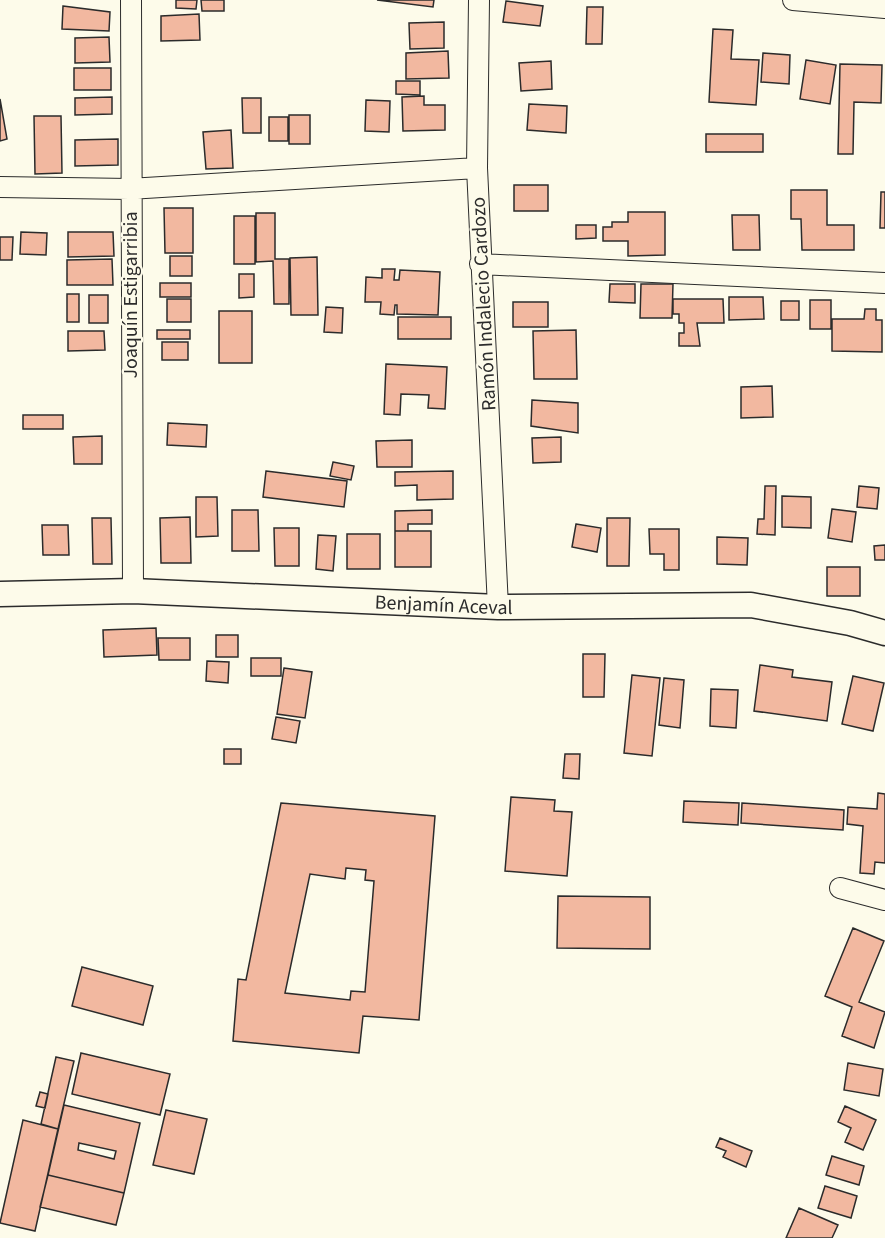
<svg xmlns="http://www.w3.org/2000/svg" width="885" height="1238" viewBox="0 0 885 1238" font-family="'Source Sans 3',sans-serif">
<rect width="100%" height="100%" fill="#fdfbea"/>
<path fill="#f2b8a0" stroke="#2b2b2b" stroke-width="1.5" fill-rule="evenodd" d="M176,0H197L196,9L176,8Z
M201,0H224V11H202Z
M377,0H434L433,7Z
M506,1L543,6L540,26L503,22Z
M63,6L110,12L109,31L62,29Z
M587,7H603L602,44H586Z
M199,14L200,40L161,41V16Z
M444,22V48L410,49L409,23Z
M713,29L733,30L731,59L759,60L756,105L709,102Z
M109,37L110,62L75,63V38Z
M448,51L449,78L406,79V53Z
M763,53L790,55L789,84L761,82Z
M806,60L836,65L830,104L800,99Z
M551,61L552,89L521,91L519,63Z
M840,64L882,65L881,103L854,102L853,154H838Z
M74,68H111V90H74Z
M396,81H420V95L396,94Z
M424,96V105H445V130L403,131L402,97Z
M112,97V114L75,115V98Z
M242,98H261V133H243Z
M0,99L7,139L0,141Z
M366,100L390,101L389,132L365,131Z
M529,104L567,106L566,133L527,130Z
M289,115H310V144H289Z
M34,116H61L62,173L35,174Z
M269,117H288V141H269Z
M231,130L233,168L206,169L203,132Z
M706,134H763V152H706Z
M118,139V165L75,166V140Z
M514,185H548V211H514Z
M791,190H827V225H854V250H802L801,219H791Z
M881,192H885V228H880Z
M164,208H193V253H165Z
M628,212H665V255L628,256V241H603V227H612V222H628Z
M256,213H275V259H289V304H274L273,261L256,262Z
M732,215H759L760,250H733Z
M234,216H255V264H234Z
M576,225H596V238L576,239Z
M21,232L47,233L46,255L20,254Z
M68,232H113L114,256L68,257Z
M0,237H13L12,260H0Z
M170,256H192V276H170Z
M317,257L318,315H291L290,258Z
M112,259L113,285H67V260Z
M382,269H395L394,280H399L400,270L440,272L438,315L397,314V305H395L394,315L380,314L381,302H365L366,277L382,278Z
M239,274H254V297L239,298Z
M160,283H191V297H160Z
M610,284H635V303L609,302Z
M641,284H673L672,318H640Z
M67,294H79V322H67Z
M89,295H108V323H89Z
M729,297H763L764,319L729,320Z
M167,299H191V322H167Z
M673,299H723L724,323H697L700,346H679V333H684V323H679V314H673Z
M810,300H831V329H810Z
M781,301H799V320H781Z
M513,302H548V327H513Z
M326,307L343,308L342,333L324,332Z
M865,309H876V320H882V352L832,351V319H864Z
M219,311H252V363H219Z
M398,317H451V339H398Z
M157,330H190V339H157Z
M576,330L577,379H534L533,331Z
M68,331H104L105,350L68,351Z
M162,342H188V360H162Z
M386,364L447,367L445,409L428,408L429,395L401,394L400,415L384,414Z
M772,386L773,417L741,418V387Z
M532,400L578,403V433L531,426Z
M23,415H63V429H23Z
M168,423L207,425L206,447L167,445Z
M102,436V464H74L73,437Z
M561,437V462L533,463L532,438Z
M412,440V467H377L376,441Z
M333,462L354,466L351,480L330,476Z
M266,471L347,481L344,507L263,497Z
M453,471V499L417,500V485L395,486V472Z
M765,486H776L775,535L757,534L758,519H764Z
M859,486L879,488L877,509L857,507Z
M782,496L811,497V528L782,527Z
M196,497H217L218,536L196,537Z
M832,509L856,512L852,542L828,538Z
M232,510H258L259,551H232Z
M432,510V524H408V531H395V511Z
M190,517L191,563H161L160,518Z
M92,518H111L112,564H93Z
M607,518H630L629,566H607Z
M576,524L601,528L597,552L572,547Z
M42,525H68L69,555H43Z
M274,528H299V566H275Z
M649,529H679V570H664V554H650Z
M395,531H431V567H395Z
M347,534H380V569H347Z
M318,535L336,536L333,571L316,569Z
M717,537L748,538L747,565L717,564Z
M885,545V560H875L874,546Z
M827,567H860V596H827Z
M156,628L157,655L104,657L103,630Z
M216,635H238V657H216Z
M158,638H190V660H159Z
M583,654H605L604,697H583Z
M251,658H281V676H251Z
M207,661L229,662L228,683L206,681Z
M760,665L793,670L792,677L832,682L827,721L754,711Z
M284,668L312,672L305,718L277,714Z
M632,675L660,678L652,756L624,753Z
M853,676L884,683L873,731L842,724Z
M664,678L684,680L680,728L659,725Z
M711,689L738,690L736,728L710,726Z
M276,717L300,721L296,743L272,739Z
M224,749H241V764H224Z
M565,754H580L579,779L563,778Z
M878,793L885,794V863L875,862L874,874L860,873L863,826L847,824L848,807L877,809Z
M511,797L555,800L554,811L572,812L567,876L505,871Z
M684,801L739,803L738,825L683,822Z
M281,803L435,816L419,1020L363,1016L359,1053L233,1041L238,979L246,980ZM346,868L366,870L365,880L374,881L365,992L351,991L350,1000L285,993L310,874L345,879Z
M742,803L844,810L843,830L741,823Z
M558,896L650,897V949L557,948Z
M853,928L884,941L859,1002L885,1012L874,1048L842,1036L852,1007L825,996Z
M82,967L153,986L143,1025L72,1006Z
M81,1053L170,1074L160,1115L72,1094Z
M56,1057L74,1061L58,1129L41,1124Z
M848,1063L883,1069L879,1096L844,1090Z
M40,1092L48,1094L45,1108L36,1106Z
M64,1105L140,1123L124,1193L48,1175ZM79,1143L116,1151L114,1159L78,1150Z
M845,1106L876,1120L863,1150L845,1142L851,1128L838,1122Z
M166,1110L207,1119L194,1174L153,1165Z
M23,1120L58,1129L35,1231L0,1223Z
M720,1138L752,1151L746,1167L723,1157L726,1151L716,1147Z
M832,1156L864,1166L859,1185L826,1175Z
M48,1175L124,1193L116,1225L40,1207Z
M825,1186L857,1196L851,1218L818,1208Z
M799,1208L838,1225L832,1238H786Z"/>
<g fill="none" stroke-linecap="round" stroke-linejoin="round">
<defs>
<path id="minor" d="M131,0L133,591
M479,0L477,168L498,607
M793,0L885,8
M0,187L129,189L477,168
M480,264L885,283
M840,888L885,900"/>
<g id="tertiary">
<path id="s1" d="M0,594L133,591L498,607L751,605L850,623L885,633"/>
</g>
</defs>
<use href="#minor" stroke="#2b2b2b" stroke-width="22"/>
<use href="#tertiary" stroke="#2b2b2b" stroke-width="27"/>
<use href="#minor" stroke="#fdfbea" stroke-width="20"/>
<use href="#tertiary" stroke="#fdfbea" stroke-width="24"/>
</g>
<g text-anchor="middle" stroke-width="4.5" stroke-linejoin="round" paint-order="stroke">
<g font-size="20" fill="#2b2b2b" stroke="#fdfbea">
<text transform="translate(130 295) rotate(-90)" y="7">Joaquín Estigarribia</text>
<text transform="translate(483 304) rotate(-93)" y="7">Ramón Indalecio Cardozo</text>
<text dy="7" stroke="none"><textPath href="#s1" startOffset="444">Benjamín Aceval</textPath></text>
</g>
</g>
</svg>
